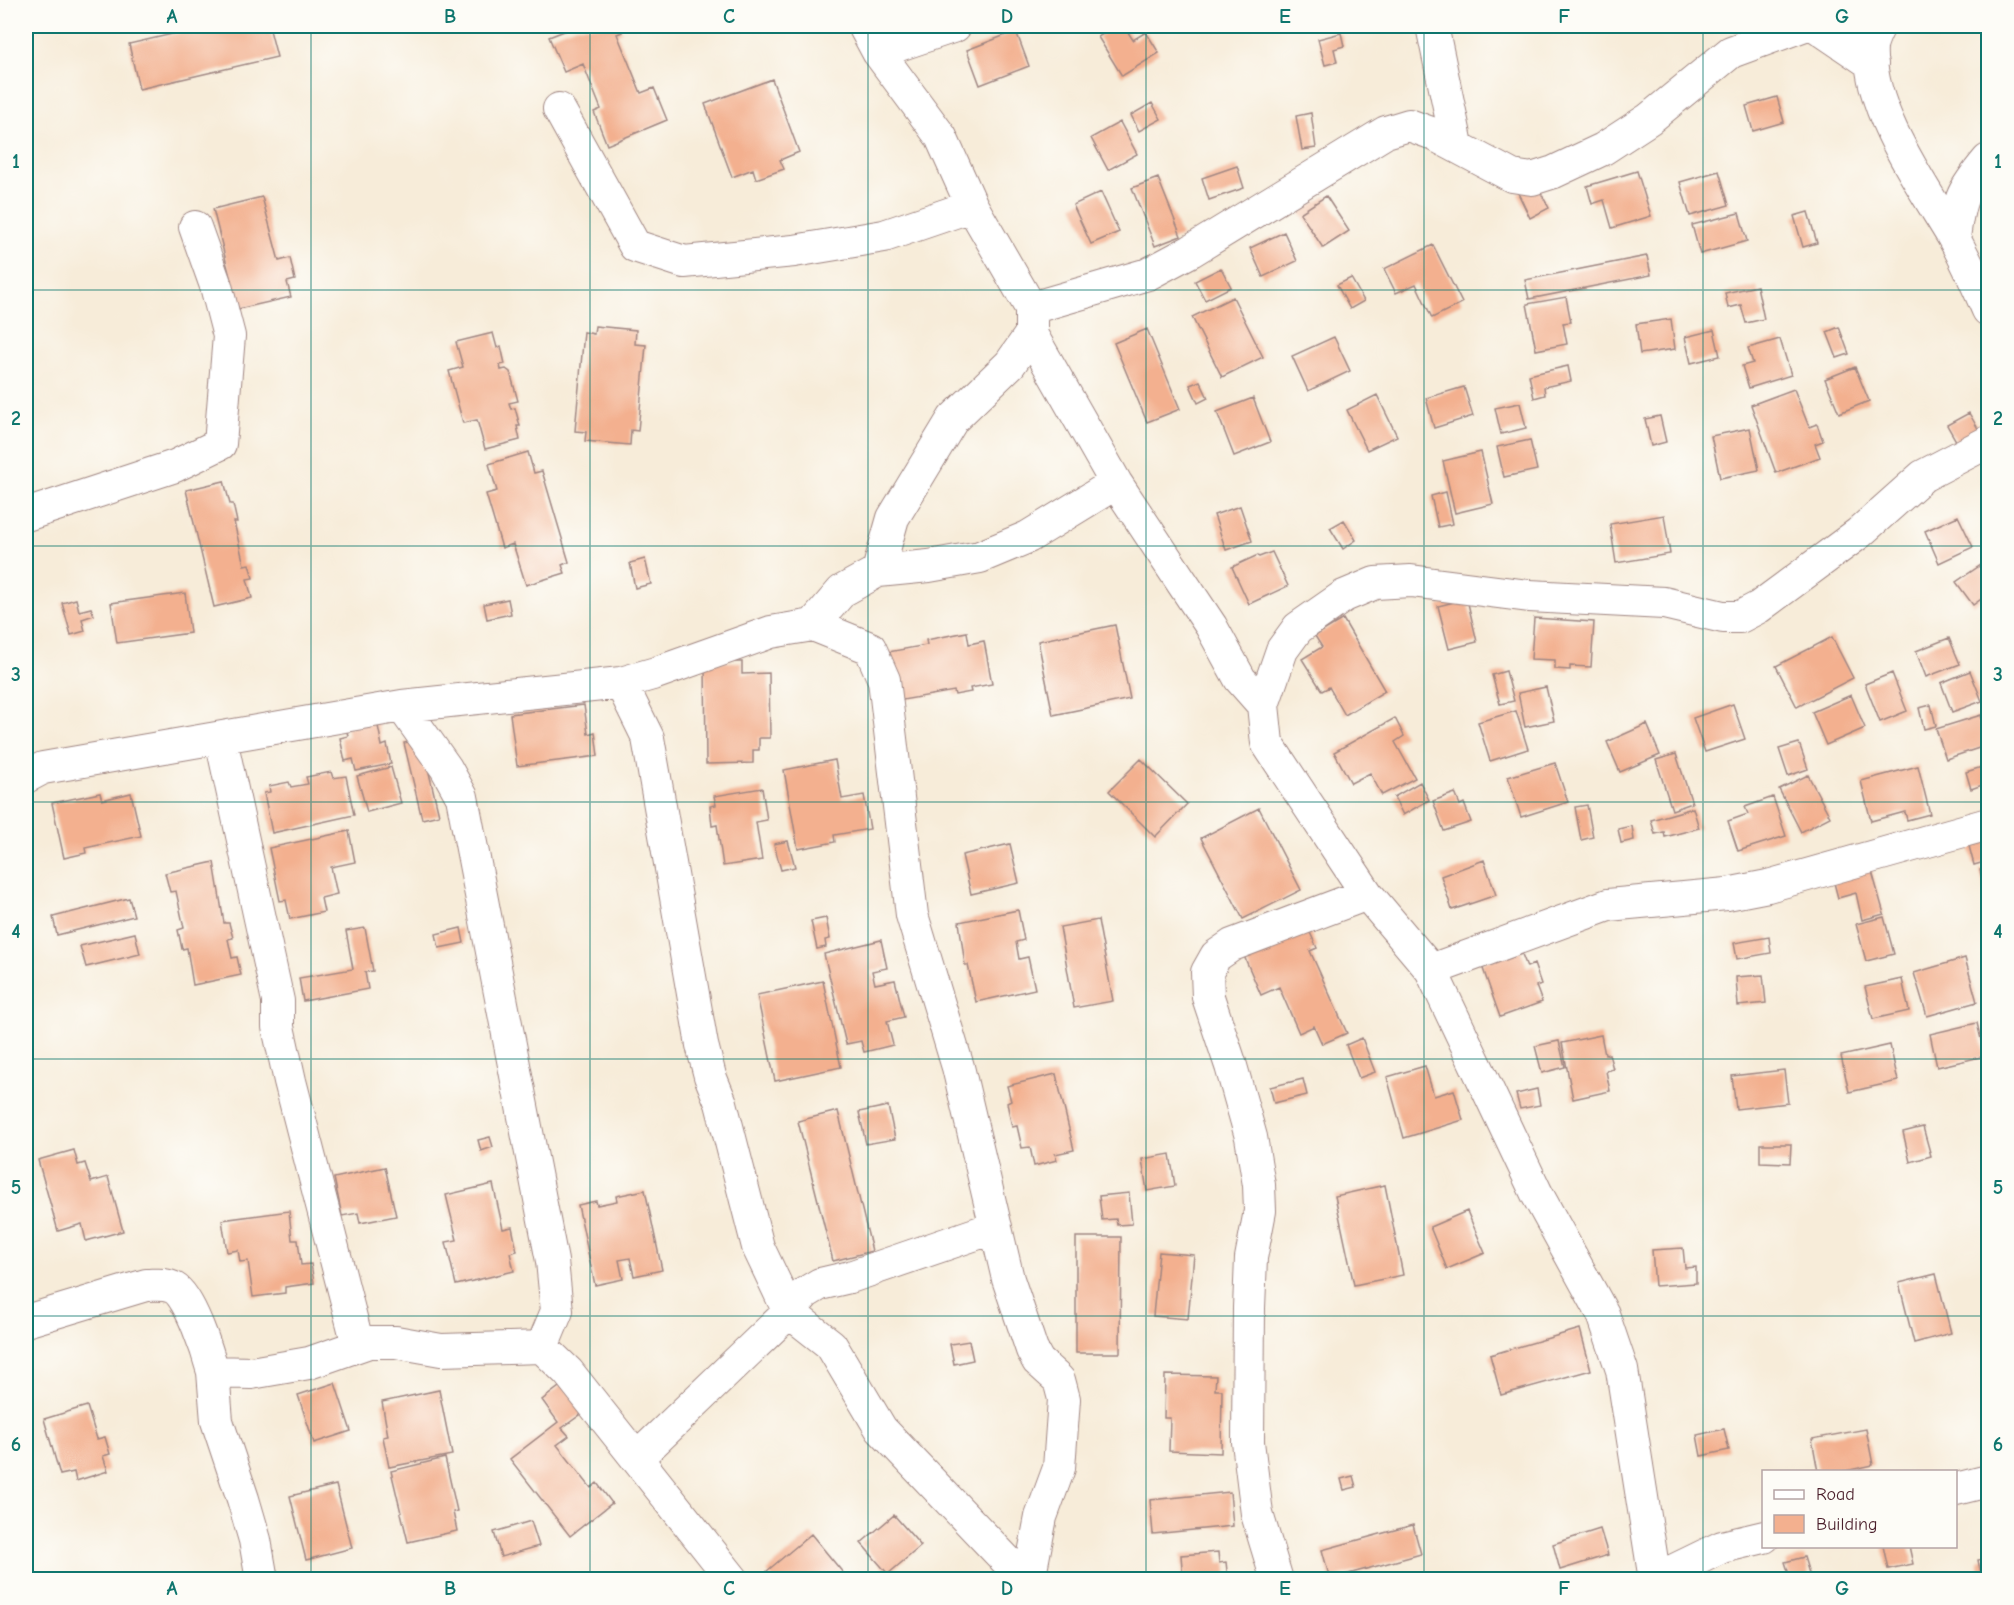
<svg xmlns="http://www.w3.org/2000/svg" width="2014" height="1605" viewBox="0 0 2014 1605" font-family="'Comic Neue',sans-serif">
<rect width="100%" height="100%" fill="#fdfcf7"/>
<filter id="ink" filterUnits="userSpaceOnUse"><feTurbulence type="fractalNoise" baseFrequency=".0167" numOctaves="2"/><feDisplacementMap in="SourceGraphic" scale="12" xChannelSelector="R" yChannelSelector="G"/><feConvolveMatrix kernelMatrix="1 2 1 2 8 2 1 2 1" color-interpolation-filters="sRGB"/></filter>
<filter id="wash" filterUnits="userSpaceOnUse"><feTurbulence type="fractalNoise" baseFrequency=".008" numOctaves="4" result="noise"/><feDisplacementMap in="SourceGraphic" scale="24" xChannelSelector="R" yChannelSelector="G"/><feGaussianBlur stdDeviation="1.35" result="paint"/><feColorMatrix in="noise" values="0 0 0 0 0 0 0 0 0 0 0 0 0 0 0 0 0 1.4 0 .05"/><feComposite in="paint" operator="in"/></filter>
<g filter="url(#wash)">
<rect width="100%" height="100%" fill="#f7ecd9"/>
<g id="blocks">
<path fill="#f3b08f" d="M207,26H269L277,57L139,89L129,44Z
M577,26H619L622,32L617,34L641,93L654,88L667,120L607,145L594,112L601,109L583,64L564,72L549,37Z
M1115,26H1124L1133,40L1146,32L1159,53L1122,76L1098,37Z
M1979,26H1988V54Z
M1016,31L1029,66L980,85L967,50Z
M1341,33L1344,46L1334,49L1337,62L1325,65L1318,39Z
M772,79L799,152L780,160L784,169L756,179L753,169L732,177L705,104Z
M1777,97L1784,122L1753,131L1746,106Z
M1152,103L1161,119L1139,131L1131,115Z
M1311,113L1316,148L1302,150L1296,116Z
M1120,122L1137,154L1108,170L1091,138Z
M1237,166L1244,188L1209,200L1202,178Z
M1637,171L1651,216L1612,228L1604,200L1592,204L1587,186Z
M1719,171L1729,205L1690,216L1680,182Z
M26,172L33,195L26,198Z
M1158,178L1181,236L1155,246L1132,188Z
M1536,184L1549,208L1530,218L1518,193Z
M1101,192L1119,232L1091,244L1073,205Z
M1326,196L1349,231L1323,248L1300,213Z
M262,197L279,261L290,258L295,280L287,282L291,297L238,309L213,209Z
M1808,212L1817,243L1803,247L1794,216Z
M1739,213L1747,241L1700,254L1692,225Z
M1284,232L1297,261L1263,277L1250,248Z
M1433,245L1462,303L1432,318L1416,284L1396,293L1384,269Z
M1647,256L1651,275L1529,299L1525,280Z
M1221,268L1231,287L1205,300L1195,281Z
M1351,278L1364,301L1350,309L1337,285Z
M1757,286L1764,319L1746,323L1741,305L1728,308L1725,293Z
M1233,297L1263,357L1222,377L1192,317Z
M1566,297L1571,322L1563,323L1567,344L1536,350L1527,304Z
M1671,319L1675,349L1640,354L1636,324Z
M595,326L636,330L635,344L646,345L638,431L631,430L630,445L585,441L586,432L575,431L584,332L594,334Z
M1839,327L1849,354L1837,358L1827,332Z
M1147,329L1180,409L1147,422L1114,343Z
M1714,330L1720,356L1691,363L1685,337Z
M493,333L497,348L501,346L505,364L500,365L501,370L506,369L510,372L518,401L509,403L511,409L515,408L520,426H517L520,440L485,449L477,420L463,423L449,371L463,367L456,342Z
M1334,337L1350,371L1308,391L1292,356Z
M1780,339L1791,375L1749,388L1742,366L1753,363L1748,348Z
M1568,366L1571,381L1544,387L1545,395L1534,398L1529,375Z
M1855,367L1869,401L1839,413L1825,379Z
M1200,381L1208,398L1198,403L1190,385Z
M1464,387L1473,416L1434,428L1426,398Z
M1794,389L1809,427L1817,424L1823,441L1815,444L1820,457L1776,473L1751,405Z
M1377,395L1397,436L1367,450L1347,410Z
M1253,398L1270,442L1234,456L1217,412Z
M1520,403L1526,428L1501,434L1495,408Z
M1969,413L1981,434L1959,446L1947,425Z
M1660,416L1666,442L1651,446L1645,419Z
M1750,428L1759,470L1720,478L1711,436Z
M1530,440L1537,470L1504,477L1497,447Z
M528,452L534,473L542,471L569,562L562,565L565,573L526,585L513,544L502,548L486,494L497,491L489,464Z
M1481,452L1493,504L1455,513L1443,461Z
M1988,478V496L1982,481Z
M224,481L230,504H233L237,522H234L244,565L249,564L253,578L247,579L252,598L214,607L186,490Z
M1446,492L1453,524L1438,527L1431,496Z
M1240,506L1252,541L1226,550L1214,515Z
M1664,515L1670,554L1616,563L1610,524Z
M1958,516L1973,547L1939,563L1925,531Z
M1344,520L1356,540L1343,549L1330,528Z
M1272,552L1288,586L1249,604L1232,567L1258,555L1259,557Z
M645,559L651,584L635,588L630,563Z
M1981,565L1988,576V594L1973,605L1956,582Z
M185,593L190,633L117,643L111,603Z
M76,599L79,611L91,608L94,615L82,619L85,631L71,635L62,603Z
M508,599L511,614L487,619L484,604Z
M1467,599L1477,642L1449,649L1438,606Z
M1534,618L1594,622L1591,667L1570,666V670L1555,669V660L1531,659Z
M1343,619L1385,691L1345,715L1329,687L1322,691L1302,659L1322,647L1315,636Z
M1115,625L1130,699L1053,715L1038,641Z
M967,632L969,644L984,641L992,684L970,688L971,692L955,695L954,691L897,701L888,652L927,645L926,640Z
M1832,637L1853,678L1797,707L1776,666Z
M1949,638L1960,664L1926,677L1916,651Z
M705,662H742V674L769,673L770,738H759V750H753V763L706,764Z
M1506,671L1514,701L1500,704L1492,675Z
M1970,671L1982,701L1952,712L1941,683Z
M1892,673L1907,711L1880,722L1865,684Z
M1546,687L1554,721L1525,727L1518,693Z
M1851,695L1865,728L1826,745L1812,712Z
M1733,704L1745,739L1705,752L1693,718Z
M584,705L588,734L595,732L598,756L517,766L510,714Z
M1931,705L1936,726L1924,729L1919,708Z
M1516,711L1528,749L1490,761L1478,722Z
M1981,715L1988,745L1946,759L1936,729Z
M1395,718L1404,736L1395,742L1415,778L1382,795L1370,773L1351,783L1334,752Z
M377,721L382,746L387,744L391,764L356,771L353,759L345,761L340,738L348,736L346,727Z
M1647,724L1660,755L1620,772L1607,742Z
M421,739L439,815L422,819L404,743Z
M1799,743L1808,769L1788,776L1779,749Z
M1676,754L1692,803L1672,810L1656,760Z
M1141,759L1187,804L1155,837L1109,791Z
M835,760L842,799L864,795L870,829L834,835L835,842L798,849L784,770Z
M1555,763L1568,802L1521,817L1508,777Z
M1988,765V783L1971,789L1966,772Z
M1918,766L1930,814L1907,820L1905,812L1871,821L1861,781Z
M391,767L401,803L367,812L357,776Z
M331,772L333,778L346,776L354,815L272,833L264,793L270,792L269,786L289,782L291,787L308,784L306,777Z
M1808,775L1830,817L1801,832L1779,789Z
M1420,782L1429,800L1403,815L1394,797Z
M762,788L767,820L756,822L762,860L723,866L717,825L712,826L710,806L716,805L714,796Z
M100,793L102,800L131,793L141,836L85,848L86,853L64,858L52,803Z
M1455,793L1460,805L1464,803L1471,822L1444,831L1433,801Z
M1773,797L1786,836L1738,851L1728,821L1748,814L1745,807Z
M1587,805L1593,837L1581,840L1575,807Z
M1259,808L1301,890L1243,919L1201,838Z
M1693,808L1699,828L1665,837L1664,832L1655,834L1651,820Z
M1632,826L1634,840L1621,843L1618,829Z
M349,831L355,862L331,867L337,894L321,898L324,912L290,919L286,900L280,901L269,848Z
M788,841L795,867L781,870L774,844Z
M1988,841V861L1974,865L1969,846Z
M1010,844L1019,883L971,894L962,855Z
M1484,860L1496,895L1452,910L1441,876Z
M214,862L224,923H229L233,938L228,939L232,958L237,957L241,975L193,985L187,948L182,949L178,930L184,928L176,891L170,892L165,873Z
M1871,868L1884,914L1862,920L1856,893L1838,898L1833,879Z
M1988,868V903L1980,870Z
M129,898L134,916L57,935L53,917Z
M1018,910L1024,940L1016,942L1019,959L1028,957L1035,989L976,1002L968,965H965L959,922Z
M1884,917L1894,954L1866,961L1856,924Z
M826,918L830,939L825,940L826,947L817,949L811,921Z
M1098,920L1113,1001L1074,1008L1060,927Z
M365,928L373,971L365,972L368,989L303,1001L299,978L353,969L346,931Z
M461,928L464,943L439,948L436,934Z
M1308,928L1317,948L1310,951L1347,1033L1322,1044L1314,1026L1299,1033L1279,987L1261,995L1244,956Z
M135,933L140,954L86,967L80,946Z
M1769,937L1771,953L1737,959L1734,943Z
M881,940L887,968L872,971L875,984L895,980L904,1017L887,1021L893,1045L864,1052L861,1041L846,1044L824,954Z
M1520,949L1527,967L1534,964L1541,984L1536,986L1542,1002L1500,1017L1481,963Z
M1965,958L1977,1002L1927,1016L1914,973Z
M1763,975L1766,1003L1738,1006L1736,977Z
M1902,979L1909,1011L1873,1019L1865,987Z
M823,981L841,1067L775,1081L757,995Z
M1977,1023L1985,1056L1937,1067L1930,1034Z
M1601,1035L1605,1055L1609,1054L1613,1069L1606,1071L1610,1091L1573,1099L1562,1043Z
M1362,1038L1375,1072L1359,1078L1346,1045Z
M1559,1041L1565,1067L1542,1073L1535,1046Z
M1890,1045L1898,1081L1849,1092L1841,1056Z
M1425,1066L1434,1096L1454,1090L1463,1120L1404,1138L1387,1077Z
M1784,1070L1788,1103L1736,1109L1732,1076Z
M1056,1074L1074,1150L1055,1154L1057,1160L1034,1166L1030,1147L1022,1148L1017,1126L1012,1127L1007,1103L1011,1101L1007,1086Z
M1303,1079L1307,1095L1274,1103L1270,1087Z
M1537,1089L1540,1105L1520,1109L1516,1094Z
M888,1106L895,1139L866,1144L859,1112Z
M838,1111L872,1251L833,1261L798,1121Z
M1923,1127L1931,1156L1910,1162L1903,1132Z
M490,1137L493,1147L481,1151L478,1140Z
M1760,1144H1791L1790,1163L1760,1162Z
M74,1150L78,1165L85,1163L91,1182L108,1177L123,1231L86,1241L82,1224L58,1231L38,1160Z
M1170,1154L1175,1186L1147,1191L1142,1159Z
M385,1167L396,1216L360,1223L358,1213L342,1216L334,1178Z
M493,1184L503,1229L512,1227L517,1251L510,1253L514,1271L456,1285L446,1242L457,1240L446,1195Z
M1385,1185L1403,1275L1354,1285L1335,1196Z
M645,1190L662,1270L634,1276L630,1258L619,1260L623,1279L595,1285L578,1205L596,1201L597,1205L617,1201L616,1196Z
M1129,1193L1132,1224L1117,1225L1116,1219L1102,1220L1099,1196Z
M289,1211L292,1240H298L301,1265L311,1264L314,1283L285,1287V1293L253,1297L248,1261L240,1262L238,1250L227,1252L222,1220Z
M1467,1211L1485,1253L1447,1269L1430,1227Z
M1076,1237H1121L1120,1353H1076Z
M1683,1248L1685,1268L1696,1267V1283L1655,1286L1652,1250Z
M1159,1252L1194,1255L1188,1319L1153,1316Z
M1936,1274L1951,1333L1914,1343L1899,1283Z
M1580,1329L1591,1370L1501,1395L1490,1355Z
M969,1341L973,1360L954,1364L950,1344Z
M1165,1375L1216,1376L1215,1390H1222L1221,1453L1169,1451L1170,1418H1164Z
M335,1383L351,1431L314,1443L298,1395Z
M563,1384L584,1412L562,1428L569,1436L557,1445L591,1488L597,1483L612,1503L570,1536L510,1459L558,1422L542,1400Z
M439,1390L452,1455L389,1467L383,1437L388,1436L382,1402Z
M87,1406L97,1439L105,1437L110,1454L103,1456L108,1471L76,1481L74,1472L60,1475L44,1419Z
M1724,1429L1729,1450L1701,1456L1697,1435Z
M1866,1429L1873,1465L1841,1472H1818L1812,1439Z
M445,1458L457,1511L453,1512L457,1531L408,1542L391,1471Z
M1353,1476L1356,1487L1344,1490L1341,1479Z
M336,1485L352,1548L306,1560L290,1496Z
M1230,1492L1233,1526L1153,1534L1150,1500Z
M894,1515L921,1546L888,1574L861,1543Z
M531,1521L539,1546L501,1557L494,1532Z
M1413,1525L1421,1554L1330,1579L1322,1550Z
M1600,1529L1608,1555L1560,1570L1553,1544Z
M811,1534L849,1580H774L767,1571Z
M1883,1546H1909L1913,1564L1888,1569Z
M1218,1552L1219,1563L1226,1562L1228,1580H1183L1181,1555Z
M1804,1557L1811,1580H1791L1785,1562Z
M1988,1558V1578L1982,1579L1978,1560Z"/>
</g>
</g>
<g filter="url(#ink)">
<use href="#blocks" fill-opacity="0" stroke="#a08682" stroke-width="1.5"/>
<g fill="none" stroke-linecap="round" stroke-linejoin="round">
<defs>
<path id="street" d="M864,26L878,52L941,137L972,206L1031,308V334L1116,483L1211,626L1240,679L1263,705L1267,743L1367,894L1431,970L1537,1194L1603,1314L1622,1370L1655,1580
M1432,26L1457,145
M1816,26L1872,64
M1879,26C1876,32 1872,40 1871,47C1867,107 1922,185 1952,235C1966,259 1977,285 1988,310
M878,52L955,26
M559,109L635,246L684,262L794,251L884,236L972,206
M1954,238C1959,198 1962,191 1988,160
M1031,308L1148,274L1191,251L1386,132L1409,125L1431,133L1512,176L1532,179L1554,172L1603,149L1649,119L1731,52L1802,26
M26,515L175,466L220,444L229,336L216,286L195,227
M878,571L893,518L953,419L1010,364L1031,334
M813,625L842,591L878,571L929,566L980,557L1028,537L1116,483
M621,683L648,738L702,1045L710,1076L721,1103L758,1247L789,1312L831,1345L881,1429L1025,1580
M1263,705L1282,650L1298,628L1344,596L1375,583L1411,581L1529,596L1664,603L1723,617H1740L1759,607L1859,533L1923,476L1988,442
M402,706L446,768L462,797L552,1261L557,1311L542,1347
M221,739L278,1001V1027L290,1081L358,1345
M26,777L43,768L402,706L621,683L656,673L771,632L813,625L870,648L884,680L912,915L958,1067L1008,1279L1032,1350L1038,1361L1059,1380L1064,1399L1059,1468L1041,1517L1029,1580
M1431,970L1608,905L1727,894L1768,886L1988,824
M26,1321L146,1285C155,1285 165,1283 174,1288C190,1297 208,1353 213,1372
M637,1458L789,1312L805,1293L820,1284L850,1277L996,1227
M1956,1489L1988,1481
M262,1580L255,1540L243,1499L217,1421L213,1372L251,1373L309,1363L369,1342H396L441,1350L542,1347L568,1372L733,1580
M1277,1580L1257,1514L1248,1442L1249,1308L1251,1258L1260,1211L1259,1185L1251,1137L1231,1066L1208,997L1207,972L1216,956L1232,945L1367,894
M1654,1580L1722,1547L1764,1537"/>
</defs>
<use href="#street" stroke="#a08682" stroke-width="34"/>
<use href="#street" stroke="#fff" stroke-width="32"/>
</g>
</g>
<path fill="none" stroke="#0f766e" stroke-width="1.5" stroke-opacity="0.55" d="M311,26V1580M590,26V1580M868,26V1580M1146,26V1580M1424,26V1580M1703,26V1580M26,290H1988M26,546H1988M26,802H1988M26,1059H1988M26,1316H1988"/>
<rect width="2014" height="1605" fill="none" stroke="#fdfcf7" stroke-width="66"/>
<rect x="1762" y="1470" width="195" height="78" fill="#fdfcf7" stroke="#b5a4a5" stroke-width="1.5"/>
<rect x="1774" y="1490" width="30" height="9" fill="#ffffff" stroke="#b5a4a5" stroke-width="1.5"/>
<text x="1816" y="1500" font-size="18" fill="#4a1f2b">Road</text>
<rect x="1774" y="1515" width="30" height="18" fill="#f3b08f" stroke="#b5a4a5" stroke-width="1.5"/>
<text x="1816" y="1530" font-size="18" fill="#4a1f2b">Building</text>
<rect x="33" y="33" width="1948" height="1539" fill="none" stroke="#0f766e" stroke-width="2"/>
<g font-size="20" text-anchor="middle" font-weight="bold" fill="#0f766e">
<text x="172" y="23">A</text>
<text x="450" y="23">B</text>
<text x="729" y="23">C</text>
<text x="1007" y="23">D</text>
<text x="1285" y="23">E</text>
<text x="1564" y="23">F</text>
<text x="1842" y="23">G</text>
<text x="16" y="168">1</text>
<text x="1998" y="168">1</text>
<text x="16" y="425">2</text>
<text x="1998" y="425">2</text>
<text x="16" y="681">3</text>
<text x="1998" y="681">3</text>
<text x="16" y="938">4</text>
<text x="1998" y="938">4</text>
<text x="16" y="1194">5</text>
<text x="1998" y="1194">5</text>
<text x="16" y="1451">6</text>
<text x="1998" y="1451">6</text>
<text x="172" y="1595">A</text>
<text x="450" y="1595">B</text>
<text x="729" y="1595">C</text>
<text x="1007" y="1595">D</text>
<text x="1285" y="1595">E</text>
<text x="1564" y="1595">F</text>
<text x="1842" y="1595">G</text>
</g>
</svg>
